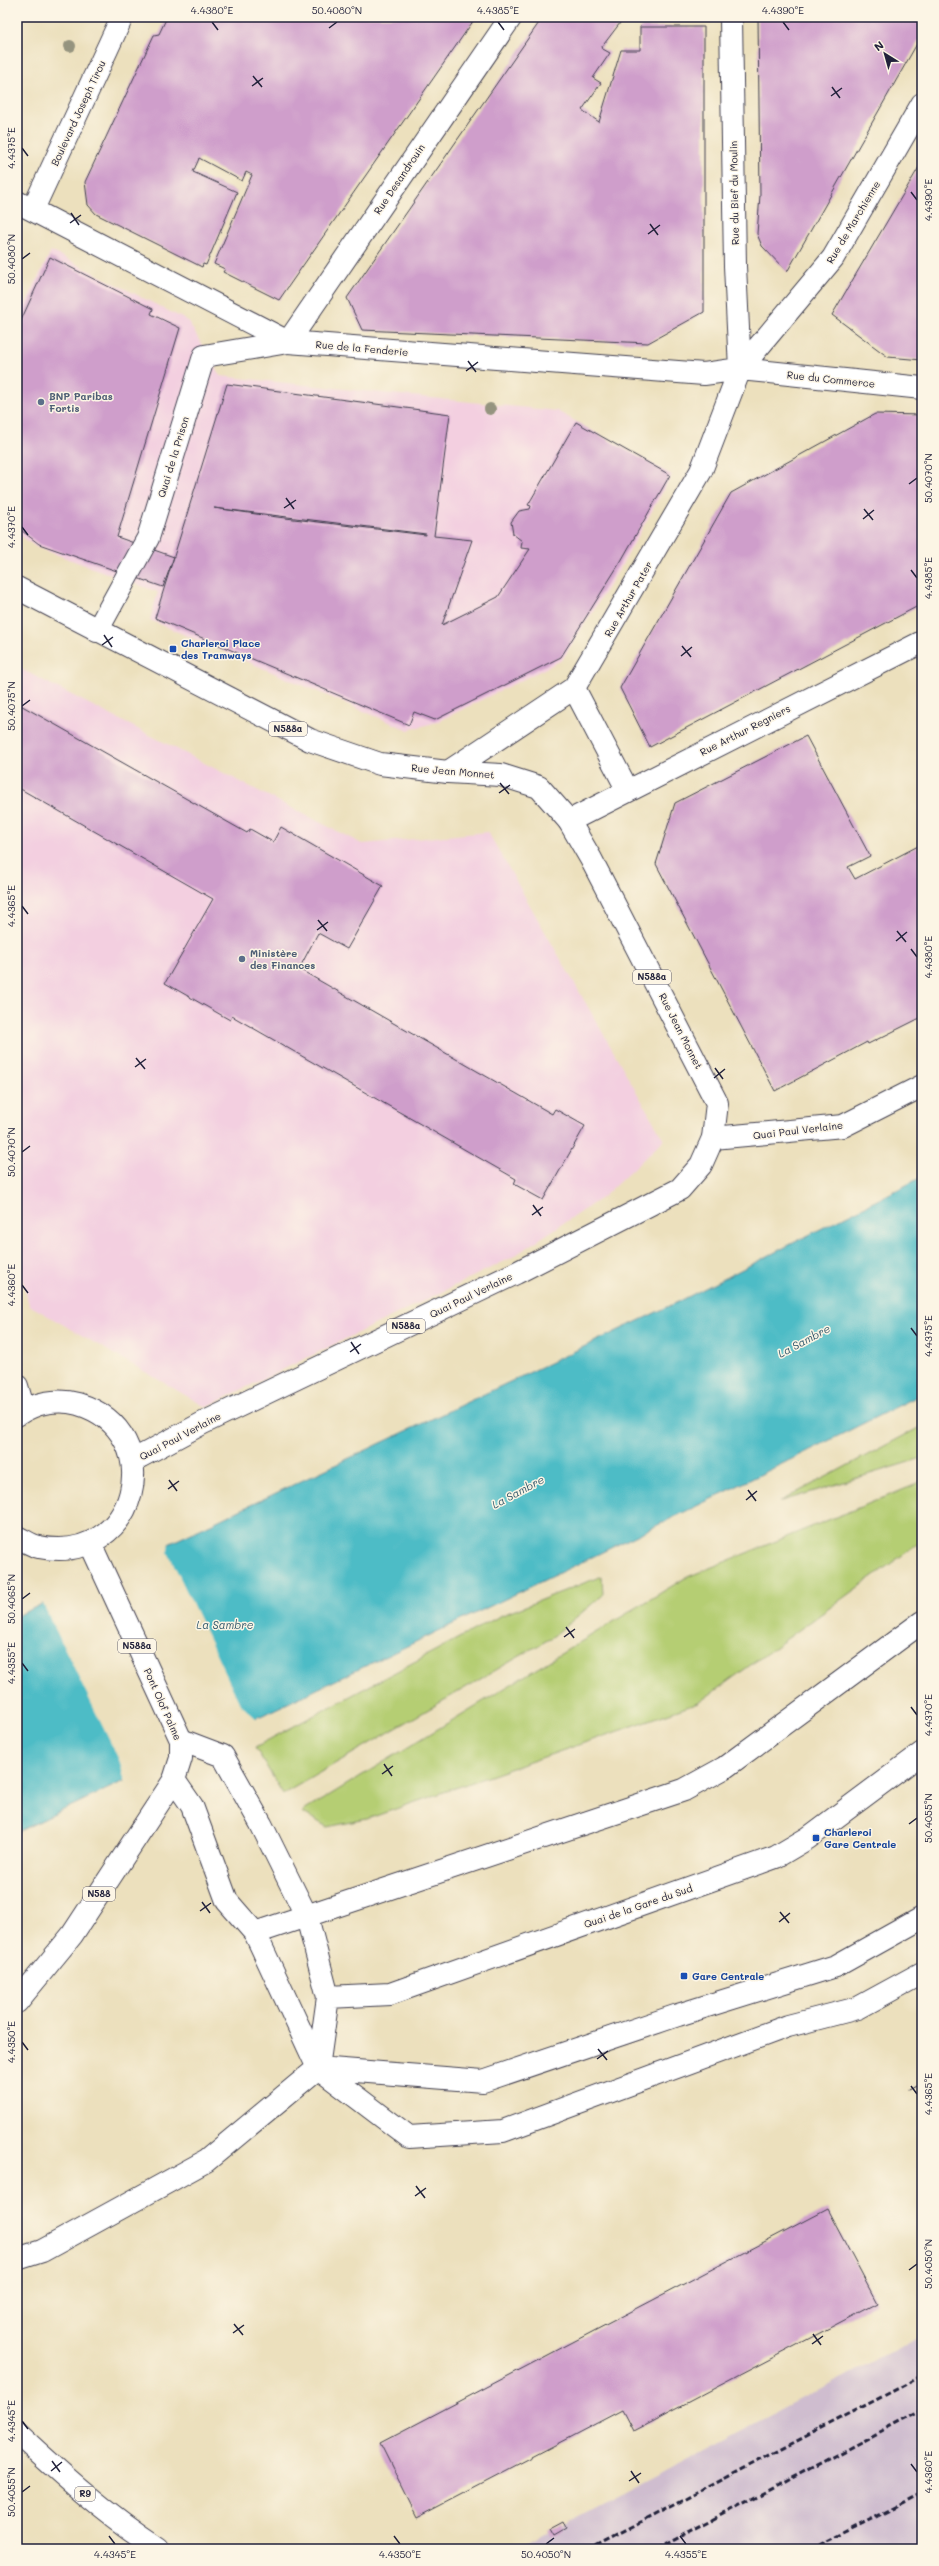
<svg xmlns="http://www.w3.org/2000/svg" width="939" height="2566" viewBox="0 0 939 2566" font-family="Mali,sans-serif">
<rect width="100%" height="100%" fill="#fcf5e5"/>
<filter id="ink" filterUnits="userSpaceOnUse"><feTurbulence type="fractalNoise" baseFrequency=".025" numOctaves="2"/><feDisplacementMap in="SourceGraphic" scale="8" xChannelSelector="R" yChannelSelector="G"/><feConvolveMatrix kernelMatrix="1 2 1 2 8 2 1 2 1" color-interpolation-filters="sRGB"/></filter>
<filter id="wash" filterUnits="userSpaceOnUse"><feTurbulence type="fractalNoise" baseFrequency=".012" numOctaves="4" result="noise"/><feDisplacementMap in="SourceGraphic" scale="16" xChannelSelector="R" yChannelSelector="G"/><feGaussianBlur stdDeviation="0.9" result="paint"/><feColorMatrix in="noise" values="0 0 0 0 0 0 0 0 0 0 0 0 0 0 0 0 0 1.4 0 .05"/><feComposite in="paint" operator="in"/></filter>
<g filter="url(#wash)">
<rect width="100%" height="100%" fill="#ece0bd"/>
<path fill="#f3cfe0" d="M51,251L188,321L220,376L557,411L672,475L623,563L562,660L437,722L408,730L150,620L158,592L36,547L17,533V322Z
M17,667L362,844L488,832L664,1140L603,1197L511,1258L206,1407L29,1305L17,1257Z"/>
<path fill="#cfbdcf" d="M922,2336V2549H517Z"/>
<path fill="#b5ce73" stroke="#6c7857" d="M922,1426V1458L779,1502Z
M922,1482V1541L698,1703L367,1819L327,1827L302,1812L685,1578Z
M602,1576L603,1595L551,1638L283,1794L255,1747L500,1616Z"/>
<path fill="#4ebcc6" stroke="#386f80" d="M922,1177V1394C623,1545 319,1688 17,1832V1616L678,1302Z"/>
<path fill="#ece0bd" d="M169,1540L168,1552L240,1704L258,1720H262L126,1785L119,1760L42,1602Z"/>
<g id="blocks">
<path fill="#cf9ecb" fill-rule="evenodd" d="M167,17H476L279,300L223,272L225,269L214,264L252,175L246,172L242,181L199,158L198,161L193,172L237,192L206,265L203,264L202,267L96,214L88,205L85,182L154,35L159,34Z
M543,17H611L620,23L601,48L610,53L593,78L601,83L582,110L599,122L621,50H640V27H704V312L648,343L362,330L347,298Z
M758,17H917L922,19V35L787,272L762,246L757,234L760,195Z
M922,162V360L888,357L832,315Z
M50,257L153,309L151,314L180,328L117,537L174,557L163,587L39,544L17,527V329Z
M227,384L450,414L434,536L472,540L442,625L498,597L530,549L521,548L522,541L513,534L511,522L519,511L530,509L531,506L528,505L576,422L670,475L621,561L561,657L435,720L414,712L409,725L155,618ZM214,508L426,534V535L277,517Z
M875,414L922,415V604L650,747L620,688L731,493Z
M17,703L247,833L250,829L273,842L281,827L383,886L347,949L318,933L299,969L552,1114L555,1109L585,1126L543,1200L514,1184L516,1179L232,1016L230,1020L165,983L213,899L17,787Z
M806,736L870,856L848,867L855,879L922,844V1017L868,1044L867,1042L775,1091L656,864L675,803Z
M827,2209L877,2303L633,2431L622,2410L417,2517L380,2443Z
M562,2522L565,2529L553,2536L549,2529Z"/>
</g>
</g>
<g filter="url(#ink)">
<use href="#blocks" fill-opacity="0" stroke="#403e4e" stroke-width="1"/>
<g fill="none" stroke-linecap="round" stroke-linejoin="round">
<defs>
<path id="service" d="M174,1780L192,1806L227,1901L255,1933L318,2068L409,2137L503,2131L788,2026L858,2008L922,1973
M255,1933L684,1790L724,1768L922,1622
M328,1997L390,1994L776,1857L808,1838L922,1753
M318,2068L483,2081L678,2015L836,1966L922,1918
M17,2259L42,2251L206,2161L318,2068L328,1997L307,1917L261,1824L223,1756L181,1740"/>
<path id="pedestrian" d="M97,631L148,538L204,356L288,342"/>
<path id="minor" d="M731,17L735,266L740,369
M17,202L288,342L704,374L740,369L922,388
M33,209L122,17
M288,342L511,17
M574,688L627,789
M448,772L574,688L701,471L740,369L833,258L922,104
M569,821L922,642
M713,1138L843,1126L922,1086"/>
<path id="primary" d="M17,588L310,740L380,764L448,772L501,775L539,787L569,821L591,859L717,1103L713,1138L701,1165L680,1189L516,1273L203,1423L132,1461
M17,1386L24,1410
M17,1415C34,1403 57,1398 78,1404C171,1432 138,1567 39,1547C32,1546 24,1540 17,1537
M17,2002L72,1935L174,1780L181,1758V1740L90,1543"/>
<path id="motorway" d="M17,2433C62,2475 107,2515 159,2549"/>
</defs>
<use href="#service" stroke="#403e4e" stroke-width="24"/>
<use href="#pedestrian" stroke="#403e4e" stroke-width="24"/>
<use href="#minor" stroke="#403e4e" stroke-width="24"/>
<use href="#primary" stroke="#403e4e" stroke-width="24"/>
<use href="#motorway" stroke="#403e4e" stroke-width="24"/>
<use href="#service" stroke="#fff" stroke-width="22"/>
<use href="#pedestrian" stroke="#fff" stroke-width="22"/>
<use href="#minor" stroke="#fff" stroke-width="22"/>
<use href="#primary" stroke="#fff" stroke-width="22"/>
<use href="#motorway" stroke="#fff" stroke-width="22"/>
<path stroke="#22223b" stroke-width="1" d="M909,2089L922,2082"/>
<path stroke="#22223b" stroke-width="3" stroke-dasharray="6 3" stroke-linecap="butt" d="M589,2549L922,2376
M656,2549L922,2410
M811,2549L922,2494"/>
</g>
<g fill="#95947f">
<circle cx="70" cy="46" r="6"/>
<circle cx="490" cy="409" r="6"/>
</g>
</g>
<path fill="none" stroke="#22223b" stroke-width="1.5" d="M212,22L218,30M498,22L504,30M783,22L789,30M329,28L337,22M253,76L262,87M252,86L263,78M832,87L840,98M831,96L842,88M22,148L28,156M911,192L917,200M71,213L79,225M70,223L81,215M650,224L658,235M648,234L660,225M22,259L30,253M468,361L476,372M466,371L478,362M909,484L917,478M286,498L294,509M284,508L296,500M864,509L873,520M863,519L874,510M22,527L28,535M911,570L917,578M104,635L112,647M102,645L113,637M682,646L691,657M681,656L692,647M22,706L30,700M500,783L509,794M499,793L510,785M22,906L28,914M318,920L327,931M317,930L328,922M897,931L906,942M896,941L907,932M911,949L917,957M136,1058L145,1069M135,1067L146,1059M715,1068L723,1079M714,1078L725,1069M22,1152L30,1146M533,1205L541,1216M532,1215L543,1207M22,1285L28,1293M911,1328L917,1336M351,1342L359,1354M350,1352L361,1344M169,1480L177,1491M168,1489L179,1481M748,1490L756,1501M746,1500L757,1491M22,1599L30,1593M566,1627L574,1638M564,1637L575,1629M22,1663L28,1671M911,1707L917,1715M384,1764L392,1776M382,1774L393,1766M909,1824L917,1818M202,1902L210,1913M200,1911L211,1903M780,1912L789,1923M779,1922L790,1913M22,2042L28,2050M598,2049L607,2060M597,2059L608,2051M911,2086L917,2094M416,2186L425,2198M415,2196L426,2188M909,2270L917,2264M234,2324L243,2335M233,2333L244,2325M813,2334L821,2345M812,2344L823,2336M22,2421L28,2429M52,2461L60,2472M911,2464L917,2472M51,2471L62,2462M631,2471L639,2483M629,2481L641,2473M22,2492L30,2486M109,2536L115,2544M394,2536L400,2544M680,2536L686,2544M546,2544L554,2538"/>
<g fill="#5c6f8a" stroke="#fcf5e5" stroke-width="1.5">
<circle cx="41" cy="402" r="4"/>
<circle cx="242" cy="959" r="4"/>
</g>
<g fill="#1a4fb4" stroke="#fcf5e5" stroke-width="1.5">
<rect x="169" y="645" width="8" height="8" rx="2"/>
<rect x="812" y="1834" width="8" height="8" rx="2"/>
<rect x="680" y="1972" width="8" height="8" rx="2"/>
</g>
<g text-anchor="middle" stroke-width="3" stroke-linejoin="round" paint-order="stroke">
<g fill="#fcf5e5" stroke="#63616e" stroke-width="1">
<rect x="269" y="722" width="38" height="14" rx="3"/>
<rect x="633" y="970" width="38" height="14" rx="3"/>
<rect x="387" y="1319" width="38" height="14" rx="3"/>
<rect x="118" y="1639" width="38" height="14" rx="3"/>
<rect x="83" y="1887" width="32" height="14" rx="3"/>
<rect x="75" y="2487" width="20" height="14" rx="3"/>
</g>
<g font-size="9" font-weight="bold" fill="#22223b">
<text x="288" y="732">N588a</text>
<text x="652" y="980">N588a</text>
<text x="406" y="1329">N588a</text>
<text x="137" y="1649">N588a</text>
<text x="99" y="1897">N588</text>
<text x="85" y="2497">R9</text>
</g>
<g font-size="10" fill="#22223b" stroke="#fcf5e5">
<text transform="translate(78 113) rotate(-65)" y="4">Boulevard Joseph Tirou</text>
<text transform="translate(399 179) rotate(-56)" y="4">Rue Desandrouin</text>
<text transform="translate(734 193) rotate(-91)" y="4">Rue du Bief du Moulin</text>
<text transform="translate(853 222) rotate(-59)" y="4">Rue de Marchienne</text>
<text transform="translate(362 348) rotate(5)" y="4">Rue de la Fenderie</text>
<text transform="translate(831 379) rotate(6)" y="4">Rue du Commerce</text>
<text transform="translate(173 457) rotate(-73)" y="4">Quai de la Prison</text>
<text transform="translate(628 599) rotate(-60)" y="4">Rue Arthur Pater</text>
<text transform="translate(745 730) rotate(-27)" y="4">Rue Arthur Regniers</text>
<text transform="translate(453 771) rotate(5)" y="4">Rue Jean Monnet</text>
<text transform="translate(681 1031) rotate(63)" y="4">Rue Jean Monnet</text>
<text transform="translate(798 1130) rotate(-7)" y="4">Quai Paul Verlaine</text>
<text transform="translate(471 1295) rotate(-26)" y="4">Quai Paul Verlaine</text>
<text transform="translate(180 1436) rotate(-28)" y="4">Quai Paul Verlaine</text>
<text transform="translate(163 1704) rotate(66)" y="4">Pont Olof Palme</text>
<text transform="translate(638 1906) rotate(-19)" y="4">Quai de la Gare du Sud</text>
</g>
<g font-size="10" font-weight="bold" fill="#4e5e75" stroke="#fcf5e5" text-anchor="start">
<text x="49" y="400">BNP Paribas<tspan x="49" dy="12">Fortis</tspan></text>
<text x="250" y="957">Ministère<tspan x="250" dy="12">des Finances</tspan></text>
</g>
<g font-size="10" font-weight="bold" fill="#164399" stroke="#fcf5e5" text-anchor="start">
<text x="181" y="647">Charleroi Place<tspan x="181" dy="12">des Tramways</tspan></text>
<text x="824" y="1836">Charleroi<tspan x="824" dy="12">Gare Centrale</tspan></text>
<text x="692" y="1980">Gare Centrale</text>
</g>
<g font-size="11" font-style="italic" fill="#31586c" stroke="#fcf5e5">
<text transform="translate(804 1341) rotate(-28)" y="4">La Sambre</text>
<text transform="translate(518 1492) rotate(-28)" y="4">La Sambre</text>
<text x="225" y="1629">La Sambre</text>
</g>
</g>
<rect width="939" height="2566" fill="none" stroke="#fcf5e5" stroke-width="44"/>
<g transform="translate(885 54) rotate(323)" stroke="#fcf5e5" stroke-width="3" paint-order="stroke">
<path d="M0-3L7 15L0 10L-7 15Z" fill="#22223b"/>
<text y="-6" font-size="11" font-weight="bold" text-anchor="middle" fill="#22223b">N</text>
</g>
<rect x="22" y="22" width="895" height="2522" fill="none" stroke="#22223b" stroke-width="1.5"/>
<g font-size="10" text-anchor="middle" fill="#22223b">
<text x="212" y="14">4.4380°E</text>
<text x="337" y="14">50.4080°N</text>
<text x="498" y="14">4.4385°E</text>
<text x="783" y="14">4.4390°E</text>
<text transform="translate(11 148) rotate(-90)" y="4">4.4375°E</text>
<text transform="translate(928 200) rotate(-90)" y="4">4.4390°E</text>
<text transform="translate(11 259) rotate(-90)" y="4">50.4080°N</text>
<text transform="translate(928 478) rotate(-90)" y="4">50.4070°N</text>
<text transform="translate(11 527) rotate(-90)" y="4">4.4370°E</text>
<text transform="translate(928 578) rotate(-90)" y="4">4.4385°E</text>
<text transform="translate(11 706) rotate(-90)" y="4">50.4075°N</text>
<text transform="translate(11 906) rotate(-90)" y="4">4.4365°E</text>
<text transform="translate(928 957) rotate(-90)" y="4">4.4380°E</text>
<text transform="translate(11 1152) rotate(-90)" y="4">50.4070°N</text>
<text transform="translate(11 1285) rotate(-90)" y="4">4.4360°E</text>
<text transform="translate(928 1336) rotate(-90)" y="4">4.4375°E</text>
<text transform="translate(11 1599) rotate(-90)" y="4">50.4065°N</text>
<text transform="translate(11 1663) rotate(-90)" y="4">4.4355°E</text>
<text transform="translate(928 1715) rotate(-90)" y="4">4.4370°E</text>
<text transform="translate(928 1818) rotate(-90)" y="4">50.4055°N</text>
<text transform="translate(11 2042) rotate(-90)" y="4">4.4350°E</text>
<text transform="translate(928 2094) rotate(-90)" y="4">4.4365°E</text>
<text transform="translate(928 2264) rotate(-90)" y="4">50.4050°N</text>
<text transform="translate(11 2421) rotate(-90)" y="4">4.4345°E</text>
<text transform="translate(928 2472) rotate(-90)" y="4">4.4360°E</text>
<text transform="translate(11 2492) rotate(-90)" y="4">50.4055°N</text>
<text x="115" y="2558">4.4345°E</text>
<text x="400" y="2558">4.4350°E</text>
<text x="546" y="2558">50.4050°N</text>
<text x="686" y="2558">4.4355°E</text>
</g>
</svg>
